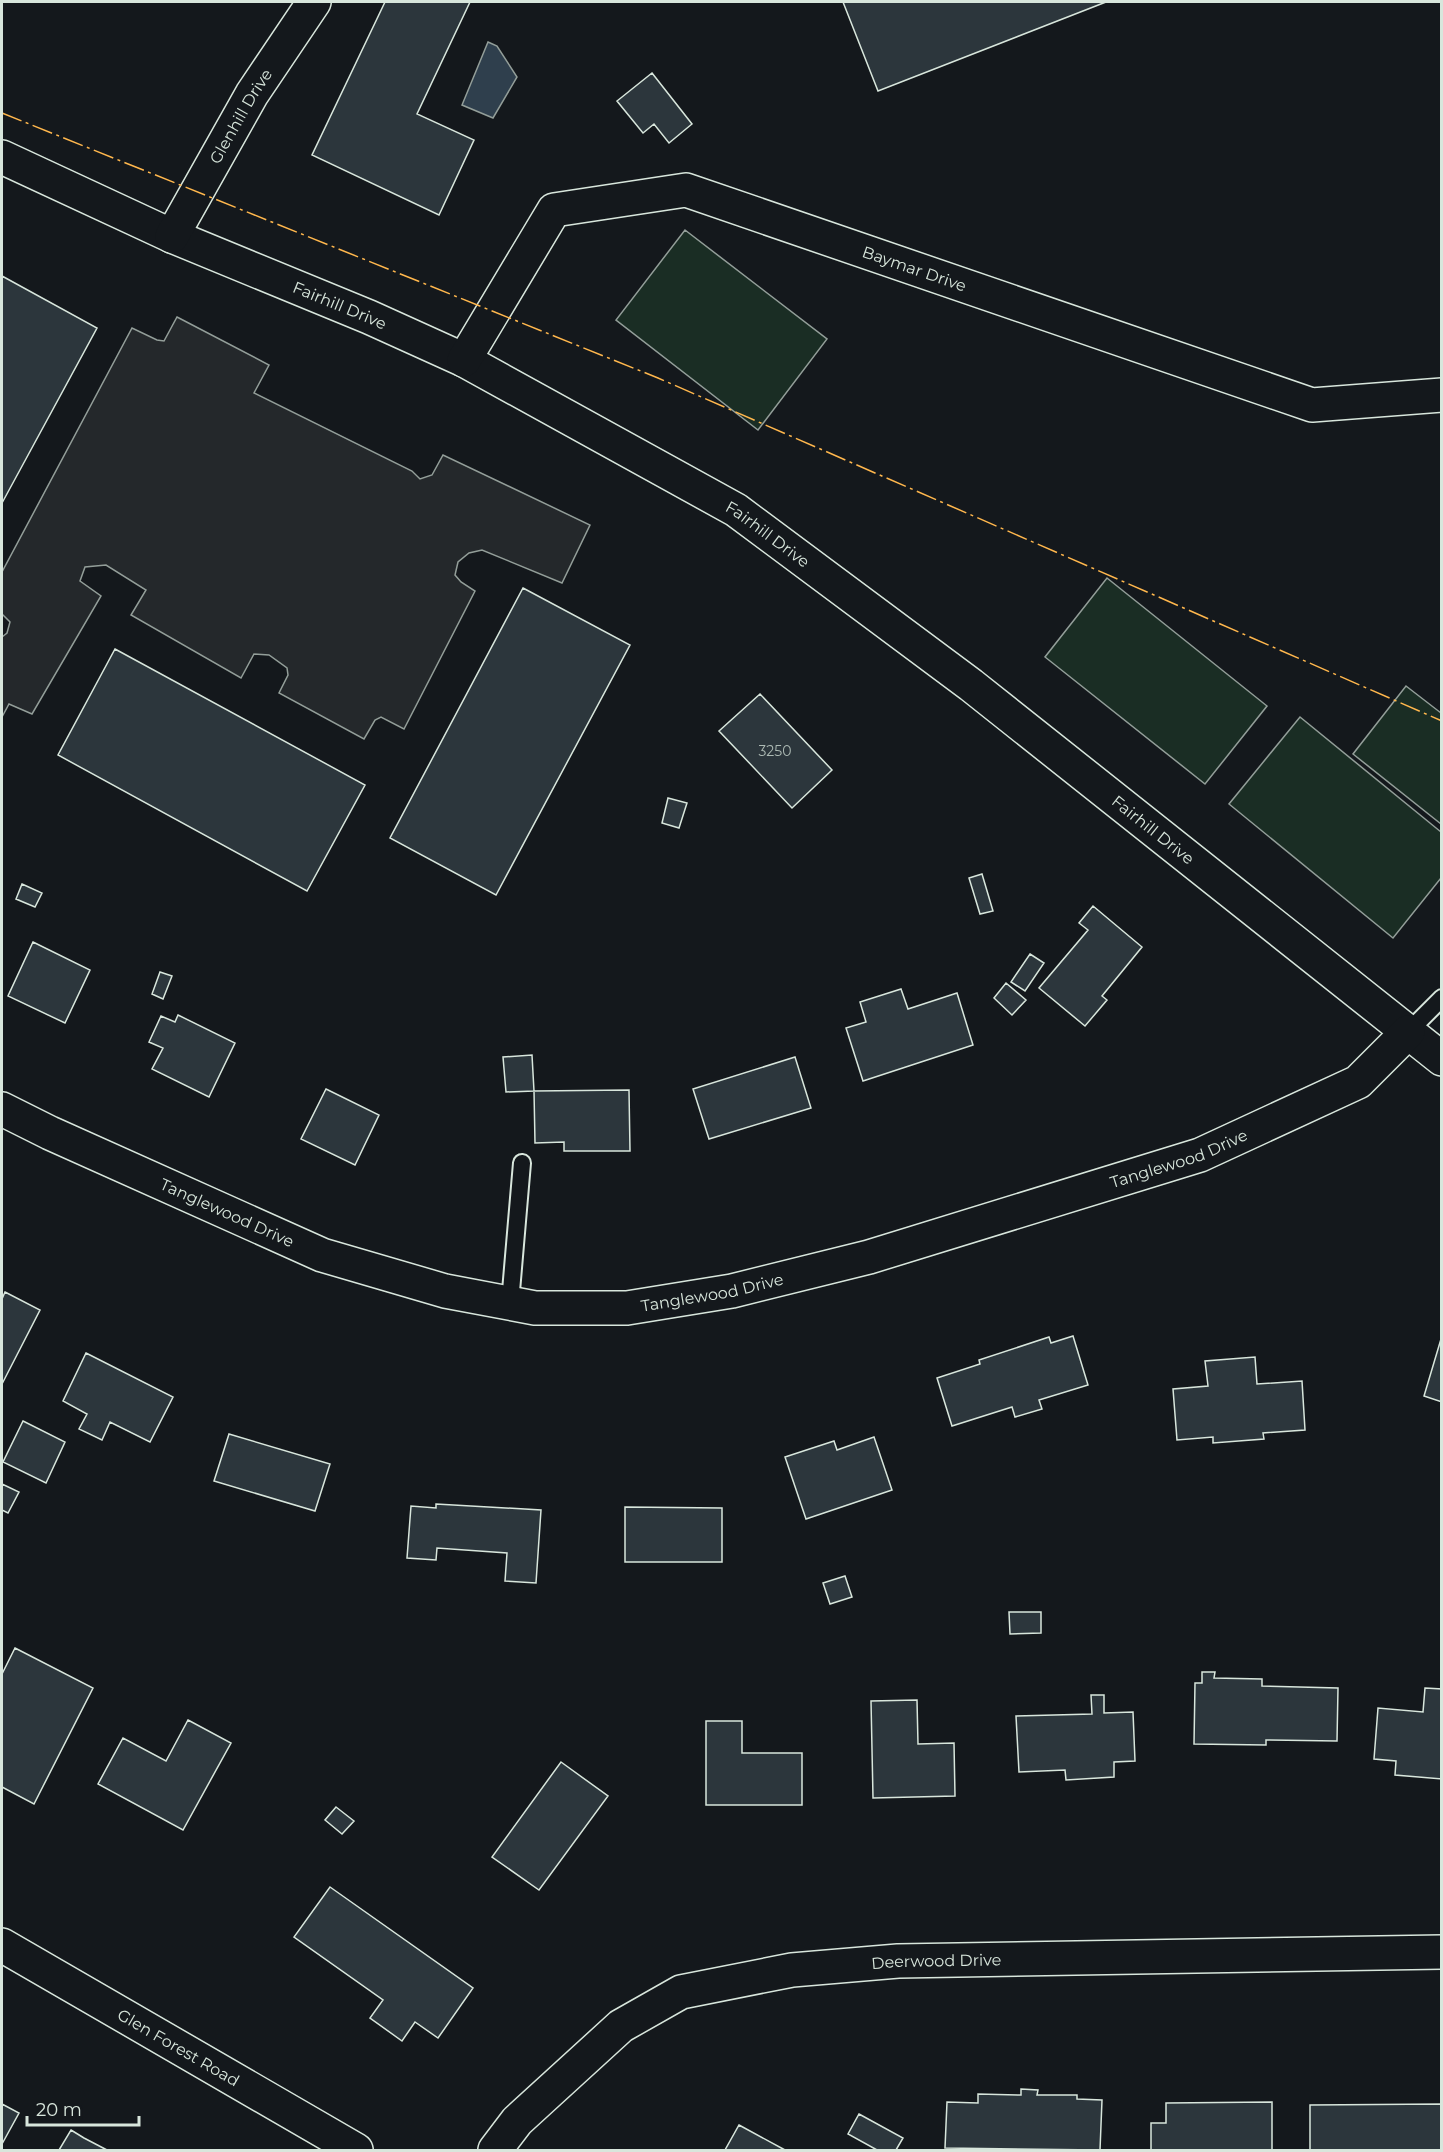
<svg xmlns="http://www.w3.org/2000/svg" width="1443" height="2152" viewBox="0 0 1443 2152" font-family="Montserrat,sans-serif">
<rect width="100%" height="100%" fill="#14181c"/>
<path fill="#1a2d24" stroke="#939e99" stroke-width="1.5" d="M685,230L827,339L758,430L616,320Z
M1107,578L1267,706L1205,784L1045,657Z
M1406,686L1441,713V824L1353,754Z
M1300,717L1441,832V878L1393,938L1229,804Z"/>
<path fill="#24282b" stroke="#939e99" stroke-width="1.5" d="M177,317L269,365L254,393L412,471L420,479L432,475L443,455L590,525L562,583L482,550L469,553L458,562L455,575L461,582L475,591L404,729L381,717L375,720L364,739L279,693L288,675L287,668L269,655L254,654L241,678L131,615L146,590L106,565L85,567L80,581L101,596L32,714L9,704L2,717V637L7,633L10,622L2,614V572L132,328L157,340L164,341Z"/>
<path fill="#2f3f4d" stroke="#939e99" stroke-width="1.5" d="M488,42L497,46L517,77L493,118L462,105Z"/>
<path fill="#2c363c" stroke="#d8e6dc" stroke-width="1.5" d="M385,2H470L417,114L474,140L439,215L312,155Z
M843,2H1106L878,91Z
M652,73L692,124L669,143L654,124L643,133L617,101Z
M2,276L97,328L2,503Z
M523,588L630,645L496,895L390,838Z
M115,649L365,785L307,891L58,755Z
M760,694L832,770L792,808L719,731Z
M668,798L687,803L679,828L662,823Z
M982,874L993,911L980,914L969,878Z
M22,884L42,893L35,907L16,899Z
M1093,906L1142,947L1102,996L1107,1000L1085,1026L1039,988L1088,930L1079,923Z
M33,942L90,970L65,1023L8,996Z
M1030,954L1044,963L1025,991L1011,982Z
M160,972L172,976L163,999L152,994Z
M1006,983L1026,1000L1012,1015L994,998Z
M901,989L908,1009L957,993L973,1045L863,1081L846,1028L866,1022L860,1002Z
M178,1015L235,1043L209,1097L152,1069L163,1048L149,1042L161,1016L175,1022Z
M532,1055L534,1091L506,1092L503,1057Z
M795,1057L811,1108L709,1139L693,1089Z
M326,1089L379,1115L355,1165L301,1139Z
M629,1090L630,1151H564V1142L535,1143L534,1091Z
M5,1292L40,1310L2,1384V1299Z
M1073,1336L1088,1385L1039,1400L1042,1409L1015,1417L1012,1407L952,1426L937,1378L980,1364L979,1360L1049,1337L1051,1343Z
M1441,1339H1442V1402L1424,1396Z
M86,1353L173,1397L150,1442L110,1422L102,1440L79,1429L87,1414L63,1401Z
M1255,1357L1257,1384L1302,1381L1305,1430L1263,1433L1264,1439L1213,1443V1437L1177,1440L1173,1389L1208,1386L1205,1361Z
M23,1421L65,1442L46,1483L3,1462Z
M229,1434L330,1464L315,1511L214,1481Z
M874,1437L892,1490L806,1519L785,1457L834,1441L837,1450Z
M2,1484L19,1492L8,1513L2,1510Z
M436,1504L541,1510L536,1583L505,1581L507,1553L437,1548L436,1560L407,1558L411,1506L436,1508Z
M625,1507L722,1508V1562H625Z
M845,1576L852,1597L830,1604L823,1583Z
M1009,1612H1041V1633L1010,1634Z
M15,1648L93,1688L34,1804L2,1787V1674Z
M1202,1672H1215L1214,1678L1262,1679V1686L1338,1688L1337,1741L1266,1740V1745L1194,1744L1195,1683H1202Z
M1425,1688L1442,1689V1779L1395,1775L1396,1761L1374,1759L1378,1708L1423,1712Z
M1091,1695H1104V1713L1133,1712L1135,1761L1114,1762V1777L1066,1780L1065,1770L1019,1772L1016,1716L1092,1714Z
M917,1700L918,1744L954,1743L955,1796L873,1798L871,1701Z
M188,1720L231,1743L183,1830L98,1784L123,1738L166,1761Z
M706,1721H742V1753H802V1805H706Z
M561,1762L608,1796L539,1890L492,1857Z
M336,1807L354,1821L342,1834L325,1820Z
M330,1887L473,1988L438,2038L415,2022L402,2041L370,2018L383,2000L294,1937Z
M1021,2089L1038,2090L1037,2095H1077V2099L1102,2100L1100,2150L945,2148L947,2102L978,2103V2094L1021,2095Z
M1272,2102V2150H1151V2123H1166V2103Z
M2,2104L19,2113L2,2144Z
M1442,2104V2150H1310V2105Z
M859,2114L903,2138L896,2150H877L848,2134Z
M739,2125L785,2150H725Z
M71,2130L84,2138L107,2150H59Z"/>
<g fill="none" stroke-linecap="round" stroke-linejoin="round">
<defs>
<path id="service" d="M1408,1032L1442,998
M510,1303L522,1163"/>
<g id="minor">
<path id="s1" d="M2,157L172,236L369,317L464,360L736,510L971,685L1442,1059"/>
<path id="s2" d="M172,236L252,94L314,2"/>
<path id="s3" d="M464,360L554,210L686,190L1312,405L1442,395"/>
<path id="s4" d="M2,1109L50,1133L322,1255L445,1291L535,1308H627L732,1291L869,1257L1200,1155L1358,1082L1408,1032"/>
<path id="s5" d="M2,1945L356,2150"/>
<path id="s6" d="M495,2150L517,2121L621,2026L681,1992L792,1970L898,1961L1442,1952"/>
</g>
</defs>
<use href="#service" stroke="#d8e6dc" stroke-width="20"/>
<use href="#minor" stroke="#d8e6dc" stroke-width="36"/>
<use href="#service" stroke="#14181c" stroke-width="16"/>
<use href="#minor" stroke="#14181c" stroke-width="33"/>
<path stroke="#ffb74d" stroke-width="1.5" stroke-dasharray="21 4.5 3 4.5" stroke-linecap="butt" d="M2,113L658,378L1442,721"/>
</g>
<g text-anchor="middle" stroke-width="4.5" stroke-linejoin="round" paint-order="stroke">
<g font-size="14" fill="#adbab4">
<text x="775" y="756">3250</text>
</g>
<g font-size="16" fill="#d8e6dc" stroke="#14181c">
<text dy="6" stroke="none"><textPath href="#s2" startOffset="138">Glenhill Drive</textPath></text>
<text dy="6" stroke="none"><textPath href="#s3" startOffset="550">Baymar Drive</textPath></text>
<text dy="6" stroke="none"><textPath href="#s1" startOffset="369">Fairhill Drive</textPath></text>
<text dy="6" stroke="none"><textPath href="#s1" startOffset="855">Fairhill Drive</textPath></text>
<text dy="6" stroke="none"><textPath href="#s1" startOffset="1341">Fairhill Drive</textPath></text>
<text dy="6" stroke="none"><textPath href="#s4" startOffset="1236">Tanglewood Drive</textPath></text>
<text dy="6" stroke="none"><textPath href="#s4" startOffset="248">Tanglewood Drive</textPath></text>
<text dy="6" stroke="none"><textPath href="#s4" startOffset="750">Tanglewood Drive</textPath></text>
<text dy="6" stroke="none"><textPath href="#s6" startOffset="504">Deerwood Drive</textPath></text>
<text dy="6" stroke="none"><textPath href="#s5" startOffset="204">Glen Forest Road</textPath></text>
</g>
</g>
<rect width="1443" height="2152" fill="none" stroke="#d8e6dc" stroke-width="6"/>
<path d="M27 2116v9h112v-9" fill="none" stroke="#d8e6dc" stroke-width="3"/>
<text x="36" y="2116" font-size="18" fill="#d8e6dc" stroke="#14181c" stroke-width="4.5" paint-order="stroke">20 m</text>
</svg>
